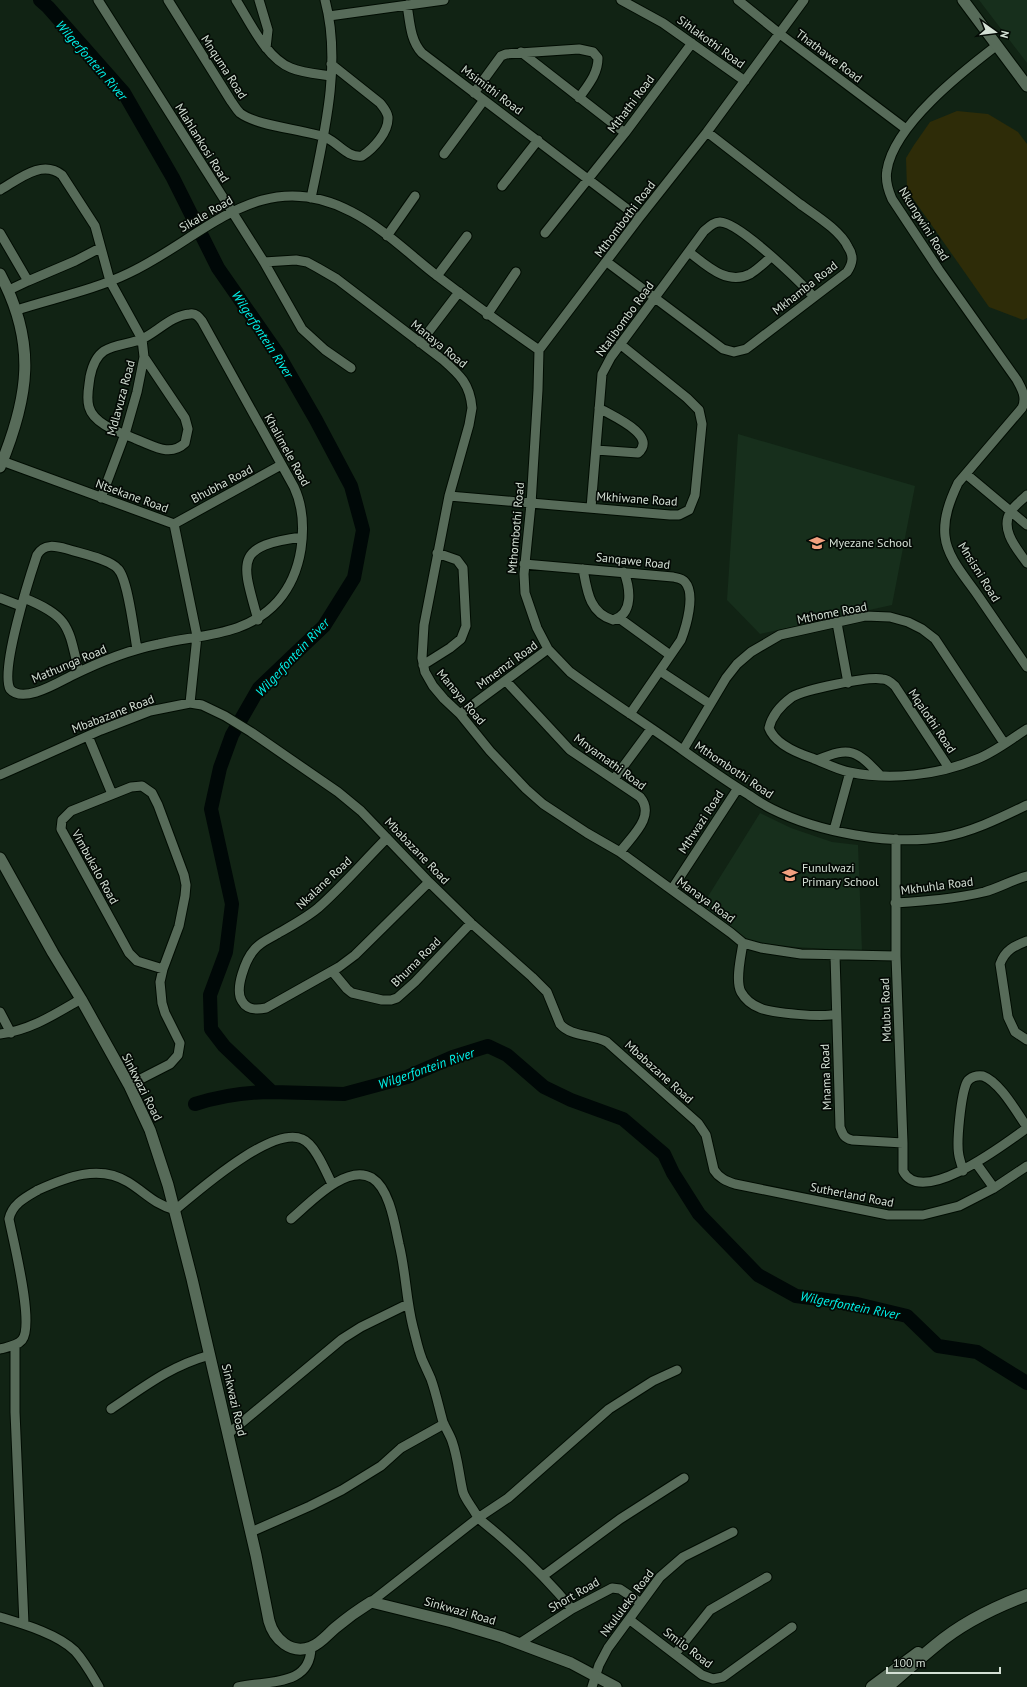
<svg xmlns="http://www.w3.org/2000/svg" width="1027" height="1687" viewBox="0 0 1027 1687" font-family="'PT Sans',sans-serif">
<rect width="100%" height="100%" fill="#112314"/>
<path fill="#172f1c" d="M979,0H1027V63Z
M738,434L915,486L892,605L760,634L727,600Z
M760,813L791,828L832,842L858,845L862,951L796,947L751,942L702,906Z"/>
<path fill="#2e2c08" d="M957,111L988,114L1018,132L1027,144V318L1023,320L989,307L907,190L906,158L914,145L930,122Z"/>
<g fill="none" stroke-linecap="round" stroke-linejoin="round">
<path stroke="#000807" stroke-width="14" d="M40,0L48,7L124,93L173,178L218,268L278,354L316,420L351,486L363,530L354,578L324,626L259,688L232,735L220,768L211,809L232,904L226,952L210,995L211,1029L224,1046L272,1092L344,1094L407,1077L453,1057L488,1046L507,1055L544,1087L571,1100L623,1119L664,1154L673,1173L699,1214L758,1275L796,1296L857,1304L907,1316L938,1346L977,1352L1027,1383
M195,1104C220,1096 245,1092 272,1092"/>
<defs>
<path id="minor" d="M98,0L264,262L302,329L325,350L351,368
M168,0L231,101C234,105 236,109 240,113C259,127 304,129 327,138C339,144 348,158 362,156C373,149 389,132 388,117C387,111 383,107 380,103L331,64
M236,0C250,22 266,58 291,68C303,73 318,74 331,76
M259,0L268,30L266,48
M621,0L663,23L745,81
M738,0L780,34L906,129
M804,0L707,132L639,218L539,350L538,390L531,504L524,574L525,593L537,628L548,649L570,672C607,699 646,724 684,751C705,766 726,781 749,795C756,800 764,805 772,809C818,832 891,846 943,837C972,832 1000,818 1027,805
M407,5C410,22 410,40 422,53L639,218
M329,16L444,0
M996,46C962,72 894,125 887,170C885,180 888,190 892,199L939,270L1017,380C1022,389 1027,398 1022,408L958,483C950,500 943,518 945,536C947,558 967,579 979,597C995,620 1011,644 1027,667
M521,52L625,133
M474,93L501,56L506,54L579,49L593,52L598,58C598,74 588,85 579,98
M444,154L484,100
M502,186L538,140
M0,190C19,179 42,159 62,175L95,226L110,281L142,339L144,357L137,392L125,434L101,498
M311,198C324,135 342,63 325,0
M0,233L28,281L9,290
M545,233L625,133L692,43
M387,236L415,196
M689,252C706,265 727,286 750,274C757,270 765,262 771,257
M264,262L296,260L307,262L318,268L337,279L443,360C460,375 470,384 472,408L469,425L449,496L424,625L422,658L425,672L433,686L444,699L460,714L490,751L526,789L543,804L587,833L620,852L731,933L743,943L761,948L801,954L896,956
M607,262L723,349L734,352L746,349L847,272C853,263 854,256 848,247C840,230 815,215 800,204C769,180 738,156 707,132
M437,276L467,236
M28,281L75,261L100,248
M17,310C54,298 94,290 129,273C204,238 260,163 352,212C383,228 409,254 436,275C470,301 504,326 539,350
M487,315L516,272
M420,343L459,292
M596,450L638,453C659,435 610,415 599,408
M2,461L174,524
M966,474L1027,525
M1027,495C1022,500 1015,505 1011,511C999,529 1017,549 1027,563
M449,496L670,515H679L689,510L695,495L702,424L699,410L687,398L620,344
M591,508L602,374L611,357L704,231C709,227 713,222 720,222C739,222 800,282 814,297
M174,524L197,636L190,703
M174,524L281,465
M524,564L673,577C677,578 682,578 685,582C696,594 686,627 681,640L630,714
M583,569C587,590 589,613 613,620C634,614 630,588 624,572
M0,598L21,606
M24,598C70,617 68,626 79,672
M619,618L670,655
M258,620C242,562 233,546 302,537
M837,623L848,683
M137,649C134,633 128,579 118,569C110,559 79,553 67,549C56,546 44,543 37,555C29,579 0,670 10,689C23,704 57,683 71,676C99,662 129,650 159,644C203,634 247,636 278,601C291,586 298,568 301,549C304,528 303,506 294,487L202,321C199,317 196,313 190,314C172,315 157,332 142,339C130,344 115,344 104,351C95,357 92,367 90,377C89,386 86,397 89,407C94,425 122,433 138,440C154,446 170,457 185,443L188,429L185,418L144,357
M423,665L450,648L461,639L466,626L463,568L457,560L437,553
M660,671L710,704
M506,681L570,750L640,797C656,816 632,836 620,852
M460,714L548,649
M88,736L112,794
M683,750L726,678L737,664L751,652L780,635L865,616L890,617L908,622L922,629L935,639L1004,743
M817,760C851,746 856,750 881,776
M949,768L895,686C891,682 887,679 882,679C868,676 804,690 792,697C781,705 772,715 769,728C775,744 797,753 812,758C825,763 836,769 849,772C891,781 938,775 977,759C995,752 1011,739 1027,729
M0,775L101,730L150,711L190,703L202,705L225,716L251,732L338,792L361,811L429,882L471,923L532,977L547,992L560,1024C571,1037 593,1034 607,1042L698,1123L706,1135L714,1170C719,1178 726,1181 735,1184L888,1215H923L959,1206L994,1188L1027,1166
M614,779L651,729
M834,830L850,772
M387,838C364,861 342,887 318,908C306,918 291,926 277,934C269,939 260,942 254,950C246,959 234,989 242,1001C247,1010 256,1010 266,1008L339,967L355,955L429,882
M896,839V956L903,1143V1171C922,1208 1006,1143 1027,1128
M672,889L738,788
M895,903C925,901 955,899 984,892C999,888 1012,880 1027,876
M1027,941C1014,946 1005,950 1000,964L1008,1017L1015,1032L1027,1040
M743,943C741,956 735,981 741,992C745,999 752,1005 760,1008C772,1013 823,1018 836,1014
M835,955L840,1127C843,1135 844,1138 852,1140L903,1143
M332,971L347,989L352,993L382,1000H391L397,998L415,982L471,923
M0,1012L11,1033
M0,1034C31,1030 55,1014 81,999
M129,1085L170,1064L178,1055L180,1043L165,1013L162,1003L160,982L163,969L179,926L185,896L186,885L184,875L158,805L152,793L142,786L131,787L71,811L62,820L61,829L129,953L137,961L163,969
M976,1163L994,1188
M963,1171C962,1166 960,1161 959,1156C956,1143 961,1094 967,1082C970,1077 977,1075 983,1076C1000,1082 1017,1113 1027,1127
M291,1219C309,1204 346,1163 372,1178C390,1189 395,1226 399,1244C406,1272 406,1300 413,1327C416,1338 418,1349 422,1359C425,1366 428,1372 431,1379C436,1393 439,1408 443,1422C446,1429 450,1435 452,1441C458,1458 459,1475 463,1492C466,1501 474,1509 478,1518L371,1602
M15,1345V1412L24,1624
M0,1349C7,1347 17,1346 22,1340C35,1325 13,1240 9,1219C12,1204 26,1197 38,1190C67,1177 99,1164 128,1182C146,1193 152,1203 175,1210C197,1192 272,1125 302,1139C315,1144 326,1172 332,1184
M111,1409C144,1387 170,1366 210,1355
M228,1434L342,1339L361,1327L408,1304
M251,1532L310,1506L342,1490L381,1466L401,1448L444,1424
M543,1576L620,1519L684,1478
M572,1609C544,1575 512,1545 478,1518L508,1498L609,1409L653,1381L677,1370
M0,1617C23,1624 58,1634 75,1651C85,1662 92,1675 99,1687
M630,1620L702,1675L713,1679L723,1677L792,1627
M520,1643L572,1609L612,1588L620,1589L641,1603
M675,1654L710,1610L767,1577
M238,1687C268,1680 310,1687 311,1648
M592,1687L599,1665L608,1648L660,1577L683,1557L733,1532"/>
<path id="tertiary" d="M963,0L1027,86
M0,274C37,343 29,397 0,467
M0,858L53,953L81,999L129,1085L150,1130L168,1185L192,1279L256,1555L269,1621C274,1639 291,1655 311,1647C320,1644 328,1634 335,1628C347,1618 358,1610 371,1602L452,1622L502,1637L571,1663L616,1687"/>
<path id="secondary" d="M872,1687L918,1653
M887,1687C903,1673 919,1659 936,1645C962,1623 995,1607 1027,1595"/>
</defs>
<use href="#minor" stroke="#000c02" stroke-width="11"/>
<use href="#tertiary" stroke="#000c02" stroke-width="13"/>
<use href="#secondary" stroke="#000c02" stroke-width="14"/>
<use href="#minor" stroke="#576b59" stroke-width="9"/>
<use href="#tertiary" stroke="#576b59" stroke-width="11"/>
<use href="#secondary" stroke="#576b59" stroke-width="12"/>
</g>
<defs>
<symbol id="school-bare" viewBox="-9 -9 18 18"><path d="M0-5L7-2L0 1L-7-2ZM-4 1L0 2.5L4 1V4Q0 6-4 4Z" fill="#f2a07f" stroke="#040a05" stroke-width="2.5" paint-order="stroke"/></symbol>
</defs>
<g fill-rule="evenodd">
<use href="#school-bare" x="806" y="532" width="22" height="22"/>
<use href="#school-bare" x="779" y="864" width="22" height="22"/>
</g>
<g text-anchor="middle" stroke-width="3.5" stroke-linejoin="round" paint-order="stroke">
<g font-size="12" fill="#d4e0d5" stroke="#040a05">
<text transform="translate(711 42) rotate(36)" y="4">Sihlakothi Road</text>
<text transform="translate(829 56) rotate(37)" y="4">Thathawe Road</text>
<text transform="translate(224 67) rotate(57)" y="4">Mnquma Road</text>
<text transform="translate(492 90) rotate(37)" y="4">Msimithi Road</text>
<text transform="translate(631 104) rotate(-53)" y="4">Mthathi Road</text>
<text transform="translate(202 143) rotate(58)" y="4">Mlahlankosi Road</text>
<text transform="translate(206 214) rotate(-30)" y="4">Sikale Road</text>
<text transform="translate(625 219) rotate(-53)" y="4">Mthombothi Road</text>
<text transform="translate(924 224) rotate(58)" y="4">Nkungwini Road</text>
<text transform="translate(805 288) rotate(-38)" y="4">Mkhamba Road</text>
<text transform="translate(625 319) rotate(-54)" y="4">Ntalibombo Road</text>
<text transform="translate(439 344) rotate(39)" y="4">Manaya Road</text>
<text transform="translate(121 398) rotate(-75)" y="4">Mdlavuza Road</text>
<text transform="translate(287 450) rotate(61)" y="4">Khalimele Road</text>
<text transform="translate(222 484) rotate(-28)" y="4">Bhubha Road</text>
<text transform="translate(132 496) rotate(20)" y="4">Ntsekane Road</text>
<text transform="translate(637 499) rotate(4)" y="4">Mkhiwane Road</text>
<text transform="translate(516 528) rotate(-85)" y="4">Mthombothi Road</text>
<text transform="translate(633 561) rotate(6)" y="4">Sanqawe Road</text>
<text transform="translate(979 572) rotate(58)" y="4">Mnsisni Road</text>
<text transform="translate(832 613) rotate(-11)" y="4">Mthome Road</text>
<text transform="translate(69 664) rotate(-23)" y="4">Mathunga Road</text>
<text transform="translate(507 665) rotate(-36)" y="4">Mmemzi Road</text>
<text transform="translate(461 697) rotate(50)" y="4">Manaya Road</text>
<text transform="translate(113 714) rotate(-21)" y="4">Mbabazane Road</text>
<text transform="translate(932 721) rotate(56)" y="4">Mqalothi Road</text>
<text transform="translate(610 762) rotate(36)" y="4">Mnyamathi Road</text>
<text transform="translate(734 770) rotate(34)" y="4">Mthombothi Road</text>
<text transform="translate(701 822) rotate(-57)" y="4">Mthwazi Road</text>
<text transform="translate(417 851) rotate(46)" y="4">Mbabazane Road</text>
<text transform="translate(95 867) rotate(61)" y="4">Vimbukalo Road</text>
<text transform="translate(324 883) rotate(-43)" y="4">Nkalane Road</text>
<text transform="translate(937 886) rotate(-7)" y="4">Mkhuhla Road</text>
<text transform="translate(706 900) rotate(36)" y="4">Manaya Road</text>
<text transform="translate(416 962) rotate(-45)" y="4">Bhuma Road</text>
<text transform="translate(886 1010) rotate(-92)" y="4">Mdubu Road</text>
<text transform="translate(659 1072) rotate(42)" y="4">Mbabazane Road</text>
<text transform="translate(826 1077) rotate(-92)" y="4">Mnama Road</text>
<text transform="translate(142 1087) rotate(63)" y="4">Sinkwazi Road</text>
<text transform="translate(852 1195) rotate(11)" y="4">Sutherland Road</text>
<text transform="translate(234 1400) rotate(77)" y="4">Sinkwazi Road</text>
<text transform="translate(574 1595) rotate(-30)" y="4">Short Road</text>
<text transform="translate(627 1603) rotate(-53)" y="4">Nkululeko Road</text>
<text transform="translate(460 1611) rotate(16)" y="4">Sinkwazi Road</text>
<text transform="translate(688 1648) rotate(37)" y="4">Smilo Road</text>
</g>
<g font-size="12" fill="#d4e0d5" stroke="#040a05" text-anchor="start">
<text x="829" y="547">Myezane School</text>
<text x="802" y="872">Funulwazi<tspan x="802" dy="14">Primary School</tspan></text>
</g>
<g font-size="13" font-style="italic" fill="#00f4ed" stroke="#040a05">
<text transform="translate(92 60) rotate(49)" y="5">Wilgerfontein River</text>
<text transform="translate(263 334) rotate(57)" y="5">Wilgerfontein River</text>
<text transform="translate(292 657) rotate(-47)" y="5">Wilgerfontein River</text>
<text transform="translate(426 1068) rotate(-19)" y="5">Wilgerfontein River</text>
<text transform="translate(850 1305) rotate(11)" y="5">Wilgerfontein River</text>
</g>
</g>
<g transform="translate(995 32) rotate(104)" stroke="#040a05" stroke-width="3" paint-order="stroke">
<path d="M0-3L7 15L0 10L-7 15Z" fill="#d4e0d5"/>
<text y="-6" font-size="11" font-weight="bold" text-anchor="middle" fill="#d4e0d5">N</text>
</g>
<path d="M887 1667v6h113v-6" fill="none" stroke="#d4e0d5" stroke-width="2"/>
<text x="893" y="1667" font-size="12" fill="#d4e0d5" stroke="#040a05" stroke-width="3" paint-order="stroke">100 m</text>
</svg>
